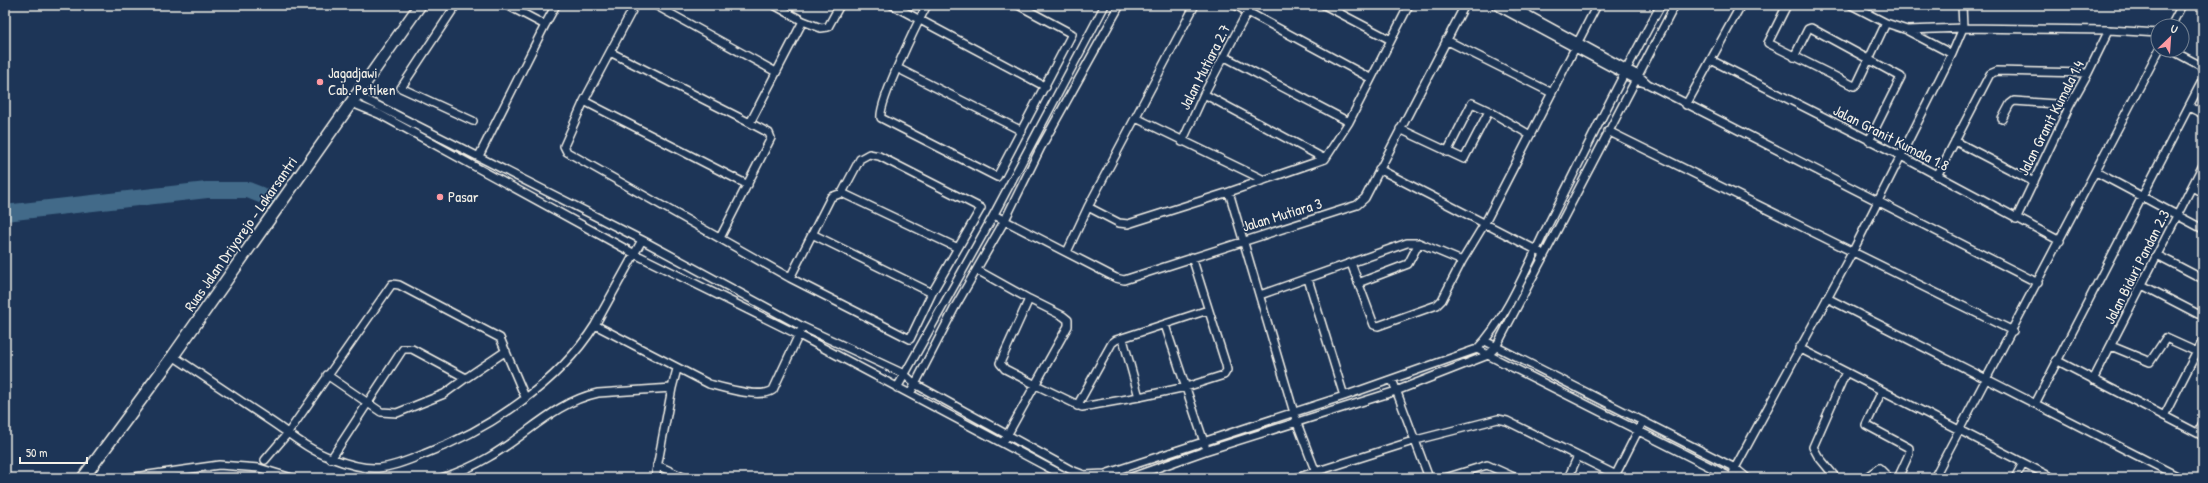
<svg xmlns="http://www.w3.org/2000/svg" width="2208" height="483" viewBox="0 0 2208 483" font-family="'Patrick Hand',sans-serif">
<rect width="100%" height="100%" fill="#1d3557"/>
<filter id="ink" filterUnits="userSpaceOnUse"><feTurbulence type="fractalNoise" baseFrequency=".025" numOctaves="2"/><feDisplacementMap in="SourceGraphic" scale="8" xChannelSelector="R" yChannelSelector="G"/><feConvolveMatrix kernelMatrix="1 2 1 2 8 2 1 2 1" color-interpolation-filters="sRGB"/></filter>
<g filter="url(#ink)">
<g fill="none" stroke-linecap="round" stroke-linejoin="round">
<path stroke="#426b89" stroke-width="16" d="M5,213L207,190H248L271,199"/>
<defs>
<path id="street" d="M456,5L401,88L473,121
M507,5L545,25L556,5
M635,5L584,101L564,146L567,152L790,278L910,339L932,293L981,208L879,156L869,154L860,159L842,193L831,197L790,278
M655,5L776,72
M774,5L803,21
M892,5L1046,87
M927,5C918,22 878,103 881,118L997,177L1072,34L1018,5
M1235,5L1370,78
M1324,5L1391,40
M1495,5L1635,80L1648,84L1638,75L1510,5
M1787,5L1768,43L1854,86L1857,84L1886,23
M1851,5L1886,23L1907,30L1963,28L2109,30L2158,33
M2171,26L2182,5
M1908,31L1952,54
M1446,40L1552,93
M2171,50L2203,67
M610,52L750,123
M1225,57L1349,122
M1794,57L1808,29L1811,28L1901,77L1869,141
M1711,60L1901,156L2060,241
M897,68L1022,131
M1648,84L2038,283
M1204,94L1325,159
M357,95L642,240L803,327L904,374L915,384L1071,470L1084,475L1105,474L1344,396L1477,349C1506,320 1528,265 1546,229C1584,154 1620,78 1661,5
M584,101L748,185
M352,103L379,114L633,253L799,335L1068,478
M1686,105L1741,5
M2189,107L2203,114
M1136,118L1264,180
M2002,119L2010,104L2014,101L2070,105
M1400,129L1464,159L1489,111
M1608,131L2013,331
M1955,141L2034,182
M1182,142L1204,94L1251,5
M1447,152L1472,103L1489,111L1530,135
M479,156L545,25
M1379,169L1540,252
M2096,172L2203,229
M1937,176L1990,74L1997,71L2088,73
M2192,187L2203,193
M1229,192L1297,423L1318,478
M842,193L958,248
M1088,207L1119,223L1128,224L1229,192L1325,159L1349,122L1409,5
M994,215L1116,278L1124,280L1357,205L1365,198L1465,5
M2016,219L2070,105L2088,73L2109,30
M812,234L932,293
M720,238L771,138L769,133L750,123L803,21L821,28L828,27L840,5
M642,240L595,325L709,384C724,388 760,399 773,390L801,330
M1067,252L1088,207L1195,5
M2157,255L2203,279
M1351,263L1374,325L1378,326L1437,305L1442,300L1462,261L1485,223L1597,5
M977,270L1029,299
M1308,279L1344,396
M1358,283L1408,264L1419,243
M2142,285L2198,314
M1260,295L1407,243H1419L1462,261
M1827,298L2181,478
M1165,325L1205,445
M1123,339L1139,397
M1485,341L1735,468L1747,478
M2111,346L2150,362L2166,338L2197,352
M1799,348L2053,478
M1477,349L1488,355L1496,347L1675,5
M173,356C205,377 237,399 269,420C289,433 308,450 331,458C344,463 363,469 378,468C393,467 410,460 424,454C488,430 558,384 595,325
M2056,360L2203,436
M327,375L381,412L397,413L444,394L466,378
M1392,379L1429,478
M2093,380L2203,165
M672,388L677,369
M897,388L992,218L1105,5
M1882,391L1866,425L1909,448V454L1898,478
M910,394L955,307L1005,220L1041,147L1120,5
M2035,404L2203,79
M1077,406L1112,343L1116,340L1208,310
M2164,416L2203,340
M2198,433L2203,424
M1005,439L1068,326V320L1063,316L1029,299L1000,363L1005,369L1034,384L1082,407L1139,397L1186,387L1224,375L1227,370L1226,365L1192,257
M331,459L403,349H412L466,378L506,351
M265,460L288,433L392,284L399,285L500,338L525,397
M657,465L685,478
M127,478L219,465L259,468L292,478
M441,478C458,473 474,466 489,457C526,436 555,402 598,393L672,388L655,478
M1129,478L1205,451L1396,391L1488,355L1732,478
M1296,478L1416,440L1498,419L1507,421L1616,475
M1445,478L1487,465L1516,478
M1568,478L1578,456
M1614,478L1643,421
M1732,478L1735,468L1853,251L1952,54L1963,28L1962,5
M1836,478L1818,456L1813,447L1846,372
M1865,478L1879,468L1889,478
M1934,478L2159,50
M2015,478L2023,463"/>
<path id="secondary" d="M83,478L173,356L420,5"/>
</defs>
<use href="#street" stroke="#f4f1e8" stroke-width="10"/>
<use href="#secondary" stroke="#f4f1e8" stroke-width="14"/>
<use href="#street" stroke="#1d3557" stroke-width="7"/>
<use href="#secondary" stroke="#1d3557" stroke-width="11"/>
</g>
</g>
<g fill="#ff9aa2" stroke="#1d3557" stroke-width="1.5">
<circle cx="320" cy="82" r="4"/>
<circle cx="440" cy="197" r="4"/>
</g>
<g text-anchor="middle" stroke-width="3.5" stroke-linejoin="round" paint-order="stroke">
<g font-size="15" fill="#f4f1e8" stroke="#1d3557">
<text transform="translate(1205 67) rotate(-63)" y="5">Jalan Mutiara 2.7</text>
<text transform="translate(2051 118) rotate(-63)" y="5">Jalan Granit Kumala 1.4</text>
<text transform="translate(1891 138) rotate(27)" y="5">Jalan Granit Kumala 1.8</text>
<text transform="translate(1282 215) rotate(-17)" y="5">Jalan Mutiara 3</text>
<text transform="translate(241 234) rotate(-55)" y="5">Ruas Jalan Driyorejo - Lakarsantri</text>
<text transform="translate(2137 267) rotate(-63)" y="5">Jalan Biduri Pandan 2.3</text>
</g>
<g font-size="15" fill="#f4f1e8" stroke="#1d3557" text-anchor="start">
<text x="328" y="78">Jagadjawi<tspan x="328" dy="17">Cab. Petiken</tspan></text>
<text x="448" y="202">Pasar</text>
</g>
</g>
<rect width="2208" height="483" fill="none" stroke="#1d3557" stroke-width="20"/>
<rect x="10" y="10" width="2188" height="463" fill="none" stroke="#f4f1e8" stroke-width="1.5" filter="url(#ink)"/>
<g transform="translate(2170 38) rotate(25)"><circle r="19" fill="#1d3557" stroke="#738091"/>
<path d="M0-3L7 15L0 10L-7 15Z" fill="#ff9aa2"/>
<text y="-6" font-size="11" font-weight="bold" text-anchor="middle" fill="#f4f1e8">U</text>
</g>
<path d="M20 457v6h67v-6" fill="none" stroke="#f4f1e8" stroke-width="2"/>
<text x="26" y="457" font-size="12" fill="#f4f1e8" stroke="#1d3557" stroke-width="3" paint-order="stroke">50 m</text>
</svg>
